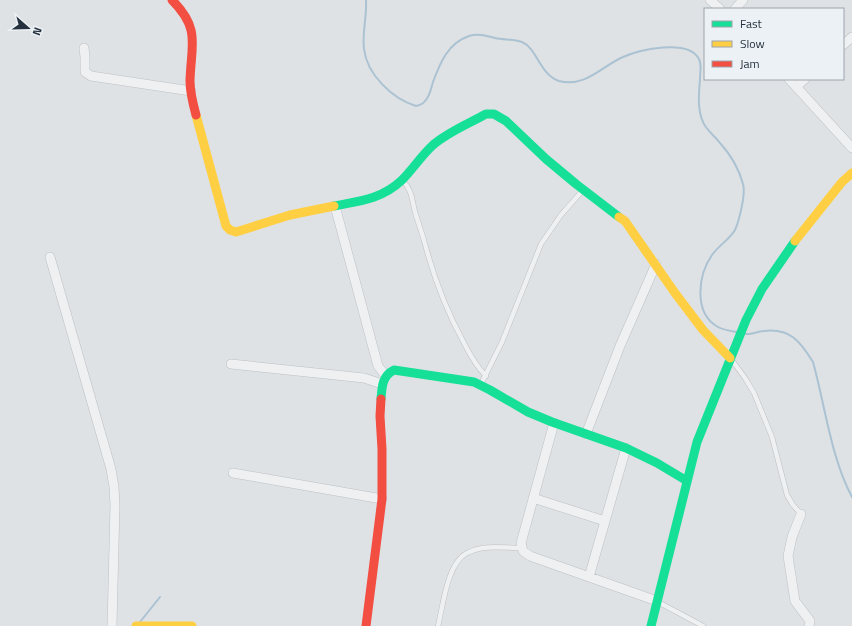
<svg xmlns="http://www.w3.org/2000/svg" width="852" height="626" viewBox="0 0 852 626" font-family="'Titillium Web',sans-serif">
<rect width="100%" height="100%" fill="#dfe2e5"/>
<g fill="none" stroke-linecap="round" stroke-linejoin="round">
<path stroke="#abc2d2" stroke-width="2" d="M366,0C367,16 362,33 364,49C367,75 393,99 416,106C420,105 423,104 425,101C430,96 431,88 433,82C440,63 448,43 469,36C478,33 487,36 495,38C504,40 514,39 522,42C537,48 540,75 559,81C585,88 602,66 623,57C639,50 688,38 699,59C702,65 700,72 700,79C699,93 697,109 703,122C706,130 715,136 720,143C730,154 739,169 743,184C746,194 739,221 735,230C729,240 719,245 712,255C698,275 693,313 718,327C723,330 731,331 737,332
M746,334C752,335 757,331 764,331C790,328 800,341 813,362C825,405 831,458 852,497
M140,622L160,597"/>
<defs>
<path id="lane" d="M403,181C412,190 412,200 415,212C418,222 422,233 425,244C434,278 447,312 464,343C470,355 476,366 486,376
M731,359L745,378L754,393L772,437L787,495L793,505L801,514
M481,384L502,342L541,244L561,215L583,190
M658,602L703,626
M438,626C443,606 447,563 467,553C471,551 477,549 482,548C495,546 509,548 522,548"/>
<path id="street" d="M710,0L720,9
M735,9L743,0
M843,45L852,37
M84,48L85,57V72L91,76L191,91
M789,79L852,148
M796,87L805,79
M335,206L378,366L386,376
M50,257L111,469L114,487L115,505L112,626
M231,364L364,378L382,384
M554,423L521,543L523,551L530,556L657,601
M586,434L620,346L656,264
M233,473L382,499
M533,498L605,521
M801,514L792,537L788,556L795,601L810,621L809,626
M589,577L626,448"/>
</defs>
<use href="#lane" stroke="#bdc0c3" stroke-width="5.5"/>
<use href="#street" stroke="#bdc0c3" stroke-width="10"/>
<use href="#lane" stroke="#eef0f2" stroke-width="4.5"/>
<use href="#street" stroke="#eef0f2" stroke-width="9"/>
<path stroke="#16e098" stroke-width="9" d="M334,206C360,201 382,199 402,180C413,169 421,156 433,145C448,132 468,124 486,114H494L506,121L546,159L576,184L619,217
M381,399C382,387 382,376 394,370L474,382L490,390L528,412L552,422L626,448L657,463L687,481
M651,626L697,442L746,320L762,289L795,241"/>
<path stroke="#ffcf43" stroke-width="9" d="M196,115L226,226L230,230L236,232L290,215L334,206
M619,217L625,221L675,293L703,330L730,358
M795,241L842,182L852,173
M136,626H192"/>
<path stroke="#f24e42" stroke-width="9" d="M172,0C201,29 191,45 190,81C190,93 193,104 196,115
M366,626L382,499V449L380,416L381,399"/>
</g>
<rect x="704" y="8" width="140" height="72" fill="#ecf1f5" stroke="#9ca4ac"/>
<rect x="712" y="21" width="20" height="6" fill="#16e098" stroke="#9ca4ac"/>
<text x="740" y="28" font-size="12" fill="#25313e">Fast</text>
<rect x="712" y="41" width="20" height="6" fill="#ffcf43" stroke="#9ca4ac"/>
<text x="740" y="48" font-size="12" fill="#25313e">Slow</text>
<rect x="712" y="61" width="20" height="6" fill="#f24e42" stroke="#9ca4ac"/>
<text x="740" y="68" font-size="12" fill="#25313e">Jam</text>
<g transform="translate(28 28) rotate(110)" stroke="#ecf1f5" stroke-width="3" paint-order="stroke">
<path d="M0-3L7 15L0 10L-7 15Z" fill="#25313e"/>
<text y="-6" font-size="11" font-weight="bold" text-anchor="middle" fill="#25313e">N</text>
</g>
</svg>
